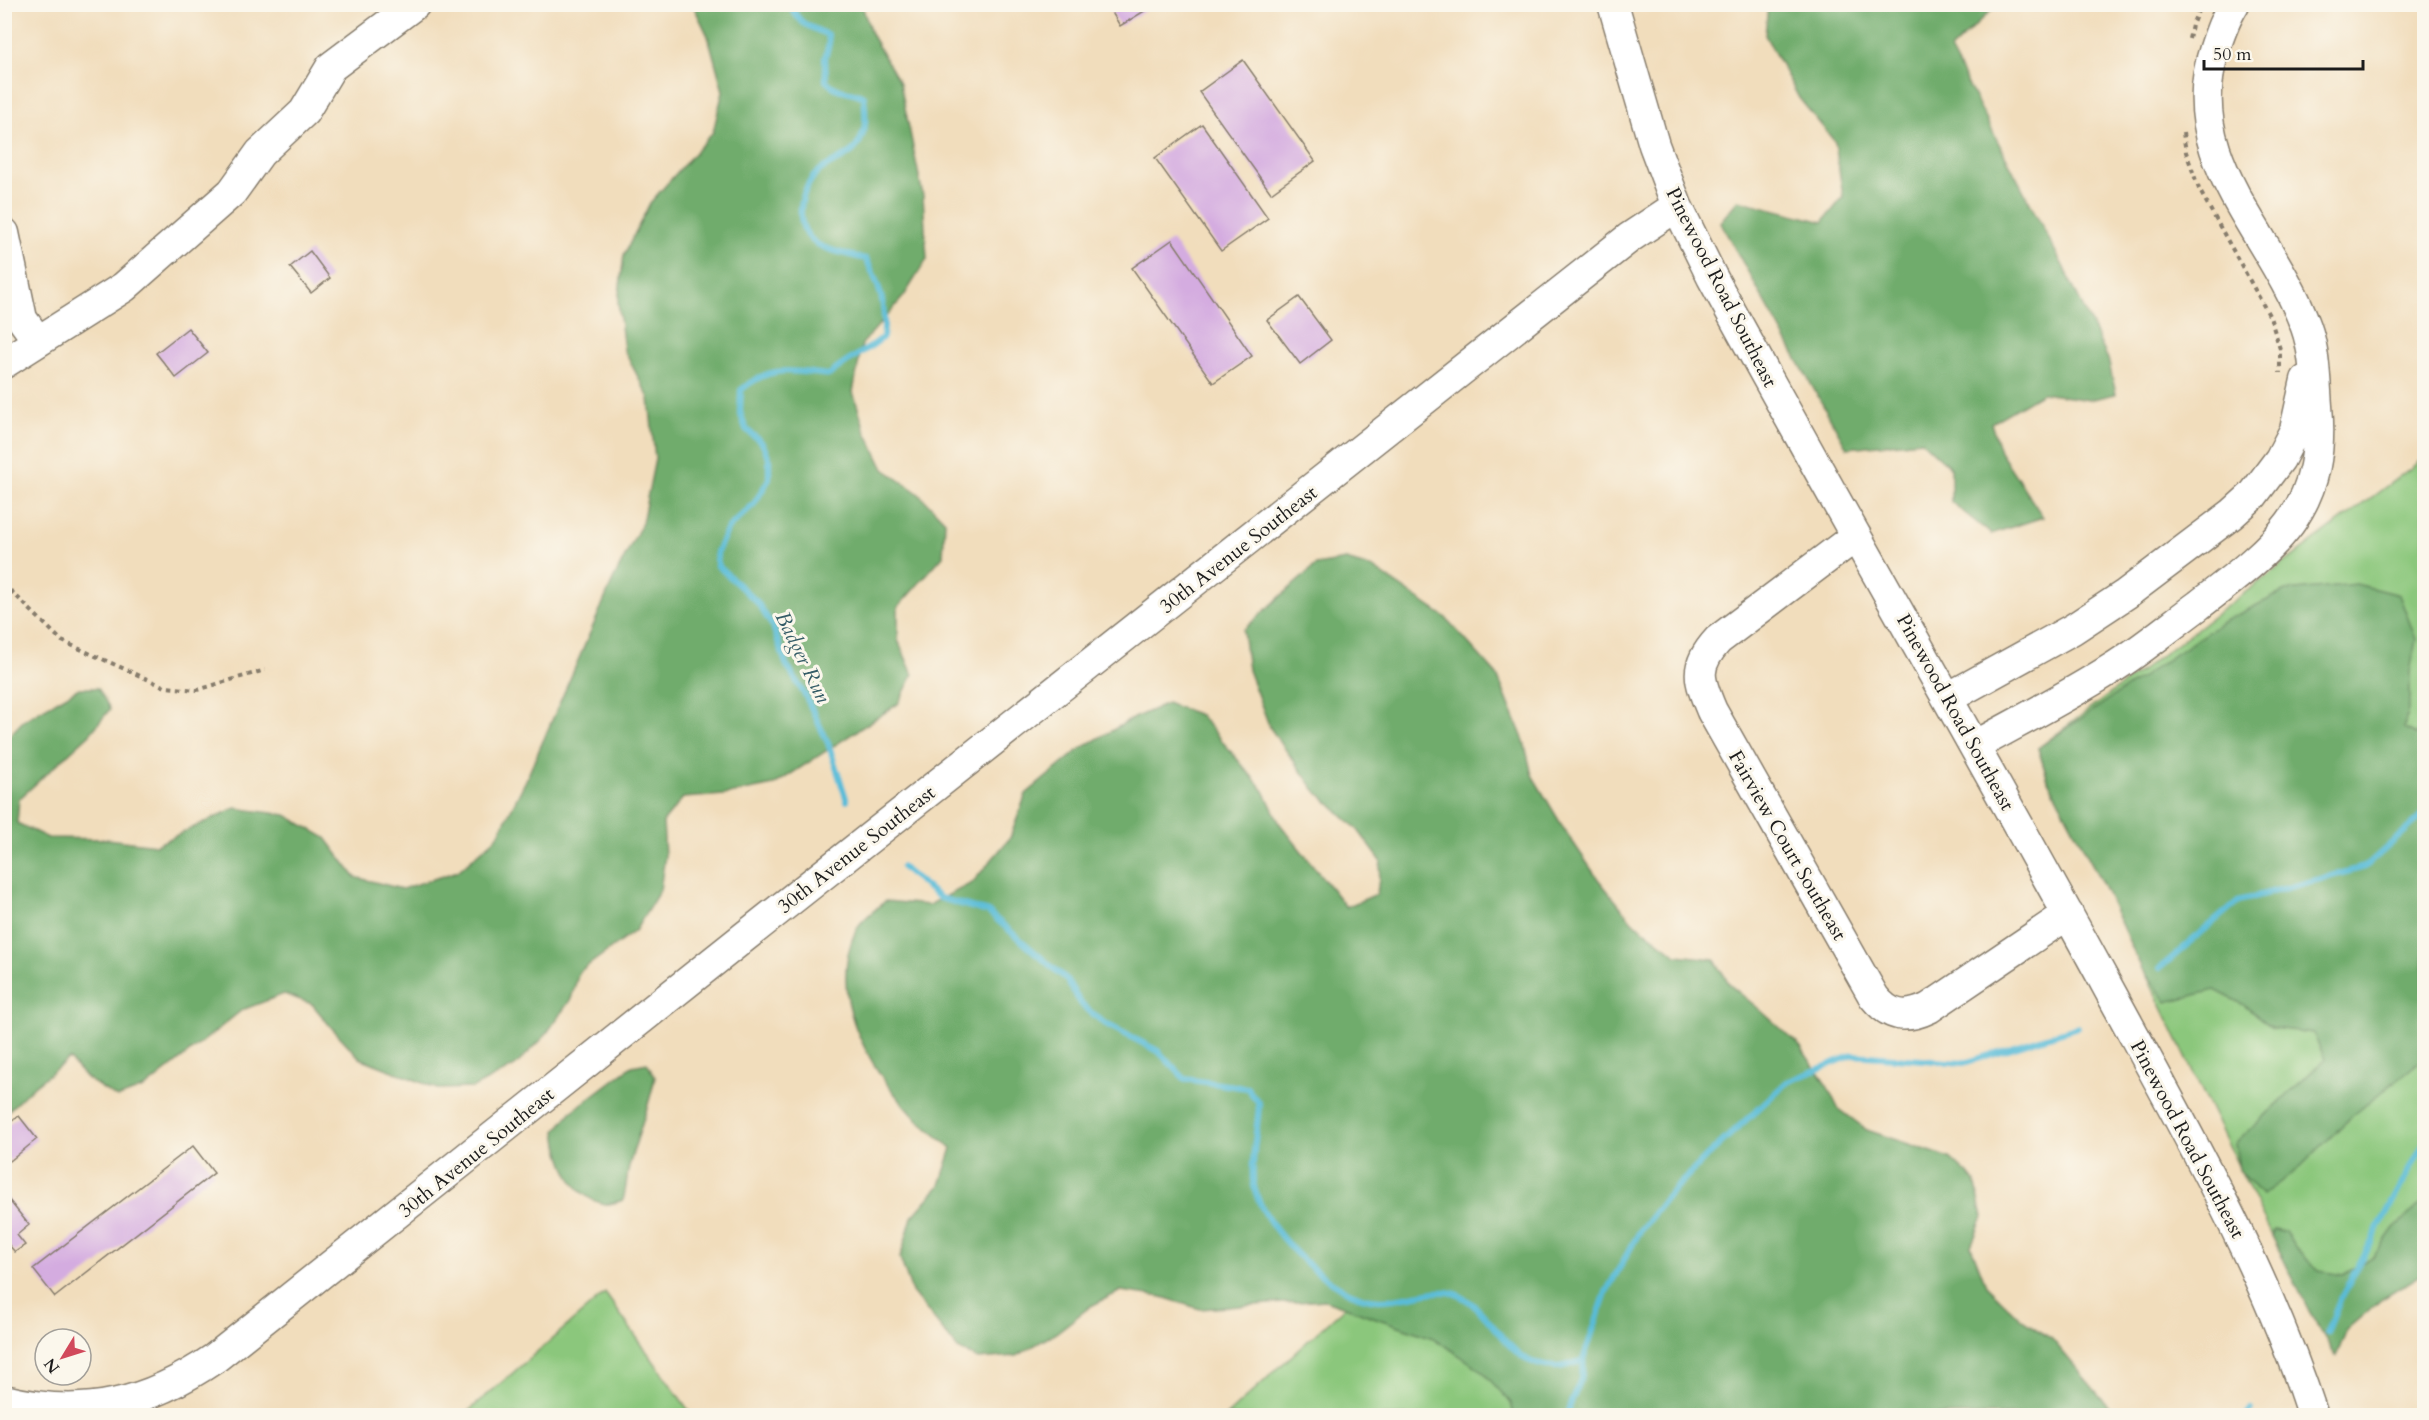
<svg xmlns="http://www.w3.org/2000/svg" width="2429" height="1420" viewBox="0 0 2429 1420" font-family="Cardo,serif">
<rect width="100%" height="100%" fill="#fbf7ec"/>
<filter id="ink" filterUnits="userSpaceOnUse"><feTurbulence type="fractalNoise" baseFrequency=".0167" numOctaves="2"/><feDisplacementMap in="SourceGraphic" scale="12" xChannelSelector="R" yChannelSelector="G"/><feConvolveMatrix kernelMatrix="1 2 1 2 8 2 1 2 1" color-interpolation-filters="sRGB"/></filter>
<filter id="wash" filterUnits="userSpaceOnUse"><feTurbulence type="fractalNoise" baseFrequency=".008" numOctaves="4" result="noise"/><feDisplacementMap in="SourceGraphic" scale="24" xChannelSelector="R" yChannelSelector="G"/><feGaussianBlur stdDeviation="1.35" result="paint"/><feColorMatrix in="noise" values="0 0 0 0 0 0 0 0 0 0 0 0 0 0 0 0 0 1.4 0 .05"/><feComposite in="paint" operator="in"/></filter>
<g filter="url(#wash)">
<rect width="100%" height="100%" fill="#f1ddbc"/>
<path fill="#8bc77c" stroke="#54724c" stroke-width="1.5" d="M2424,458V1234L2340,1300L2302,1282L2272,1236L2102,883L2048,780L2038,748Z
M1396,1260L1557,1416H1226Z
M605,1293L692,1415H464Z"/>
<path fill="#70ac6c" stroke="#466444" stroke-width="1.5" d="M693,5H862L871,34L900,83L923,196L927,259L904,296L862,344L853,392L865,430L884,469L918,493L945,521L943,556L898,607V640L913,675L898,704L774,785L724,795L683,798L663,822L665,856L660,890L635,931L579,972L571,999L544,1037L515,1066L473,1088L438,1089L360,1058L331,1027L312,1004L284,994L242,1010L146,1087L117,1098L86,1078L69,1059L34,1086L5,1114V740L24,720L79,688H98L110,709L90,734L19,799L17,823L48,838L107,839L156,845L235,808L286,815L326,838L355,877L402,889L458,871L497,837L526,780L613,580L642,523L655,459L649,398L624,350L618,302L624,255L650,203L713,132L723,91L708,36Z
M1768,5H1997L1950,50L2063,266L2108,359L2116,394L2089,400L2042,393L1991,423L2000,452L2043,517L1991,534L1951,502V468L1922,441L1847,448L1720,222L1738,200L1823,222L1843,197L1835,142L1799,98L1765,35Z
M1346,560L1373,568L1445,617L1497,675L1524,741L1532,775L1564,829L1598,879L1632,921L1677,955L1714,959L1730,985L1759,1009L1800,1046L1827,1086L1838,1108L1867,1130L1950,1158L1975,1181L1983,1217L1971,1246L1986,1285L2022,1320L2052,1339L2109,1407L2120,1415H1514L1511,1403L1481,1370L1433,1338L1325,1300L1200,1309L1162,1297L1121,1291L1091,1306L1056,1333L1016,1356L978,1359L958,1349L912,1292L900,1258L912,1217L940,1185L952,1148C939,1137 925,1127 913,1115C868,1067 826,996 856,930C861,919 877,909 885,901L929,905L972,883L1010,838L1026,794L1081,748L1132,719L1167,703L1200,715L1264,791L1280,824L1346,907L1377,894L1381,861L1358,830L1314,789L1270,728L1248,670L1243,630L1316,565Z
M2356,584L2399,595L2416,639L2410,672V700L2404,728L2420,736L2424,733V1058L2351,1117L2296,1171L2262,1195L2239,1170L2235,1144L2325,1059L2313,1033L2273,1028L2242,1004L2215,990L2167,1002L2142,969L2102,883L2048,780L2038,748L2221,623L2285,591Z
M647,1063L655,1077C649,1107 638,1134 630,1163C626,1175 627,1188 623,1200C617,1202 610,1205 605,1204C572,1198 559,1159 556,1131L571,1112L632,1066Z
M2424,1201V1273L2382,1299L2347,1329L2336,1357L2309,1311L2272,1236L2274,1229L2286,1232L2296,1249L2319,1271L2343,1275L2374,1256L2394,1228Z"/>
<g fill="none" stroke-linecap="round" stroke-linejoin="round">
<path stroke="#59bcd8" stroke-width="6" d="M790,4C800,27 809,25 828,35L829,43L825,58L826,81C839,94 849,89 864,97C866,116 867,131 857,146C849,158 829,162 818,172C799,190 792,227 817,244C831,252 851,255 866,259C880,286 887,306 883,337C866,352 846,360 829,375C792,371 771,364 741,390L740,412L746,429L762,443L769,458V479L754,504L728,528L717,552V565L757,602L773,627L786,664L806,697L828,743L847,801
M902,867L940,898L988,912L1066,979L1082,1005L1104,1023L1158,1051L1185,1079L1247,1088L1259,1103C1258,1129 1251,1155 1253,1180C1258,1227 1333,1300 1380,1300C1401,1301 1438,1286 1456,1294C1496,1311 1505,1367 1556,1367C1565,1367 1575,1363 1583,1360
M2160,968L2238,901L2365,867L2424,814
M2327,1333L2340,1300L2424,1143
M1567,1416C1570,1397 1586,1379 1583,1360L1606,1292L1640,1231L1667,1197L1707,1156L1787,1082L1853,1055L1964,1063L2078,1027
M2247,1416L2251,1409"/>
</g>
<g id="blocks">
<path fill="#d4ace0" d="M1107,4H1156L1120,26Z
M1243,60L1315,161L1271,193L1199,92Z
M1202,124L1268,218L1221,251L1155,158Z
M1172,240L1252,356L1213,383L1132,268Z
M310,251L330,278L311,293L290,267Z
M1299,297L1331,340L1300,364L1267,320Z
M188,328L208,353L176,378L156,353Z
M19,1116L37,1139L10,1161L4,1154V1127Z
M193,1146L214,1173L55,1297L33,1269Z
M4,1194L29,1225L17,1235L25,1245L15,1252L7,1243L4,1245Z"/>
</g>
</g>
<g filter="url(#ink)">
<use href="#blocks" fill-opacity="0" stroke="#867c6c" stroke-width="1.5"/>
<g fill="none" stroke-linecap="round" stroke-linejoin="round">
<defs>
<path id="minor" d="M1613,4L1654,145L1677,206L1712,277C1841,514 1977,747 2106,984C2182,1124 2263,1263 2313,1416
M4,233L22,319L38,341
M4,363L124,287L232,192L260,153L304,112L331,67L415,4
M1856,536L1718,640C1693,667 1699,680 1712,711L1874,997C1890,1017 1906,1019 1929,1008L2068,914
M1948,698L2073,629L2126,594L2232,514L2253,495L2280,459L2295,430L2306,380
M1975,746C2020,721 2067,697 2111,669C2142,650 2170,626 2199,605C2231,580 2266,555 2290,523C2316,487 2321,449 2317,406C2315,380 2315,352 2306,327C2272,232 2178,158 2215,48C2220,33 2225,18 2234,4
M4,1400C84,1420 148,1404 215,1358L743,938L1629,238L1677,206"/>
</defs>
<use href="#minor" stroke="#867c6c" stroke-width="33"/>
<path stroke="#867c6c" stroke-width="4" stroke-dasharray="4.5 4.5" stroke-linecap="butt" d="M2189,39L2192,25L2201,4
M2183,133L2186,152L2199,189L2270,317L2280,349V373
M4,584L62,641L165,687L197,690L265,670"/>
<use href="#minor" stroke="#fff" stroke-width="30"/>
</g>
</g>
<g text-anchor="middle" stroke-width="6" stroke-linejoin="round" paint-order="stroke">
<g font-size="20" fill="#1c1c1c" stroke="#fbf7ec">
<text transform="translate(1722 287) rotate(63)" y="7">Pinewood Road Southeast</text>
<text transform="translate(1238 549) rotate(-38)" y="7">30th Avenue Southeast</text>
<text transform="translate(1956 712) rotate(61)" y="7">Pinewood Road Southeast</text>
<text transform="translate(1788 845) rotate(60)" y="7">Fairview Court Southeast</text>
<text transform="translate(856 849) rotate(-38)" y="7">30th Avenue Southeast</text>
<text transform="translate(2188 1139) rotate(62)" y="7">Pinewood Road Southeast</text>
<text transform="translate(476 1152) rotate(-39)" y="7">30th Avenue Southeast</text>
</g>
<g font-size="21" font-style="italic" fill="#345c67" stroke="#fbf7ec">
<text transform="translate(803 657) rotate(64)" y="7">Badger Run</text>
</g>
</g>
<rect width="2429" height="1420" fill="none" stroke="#fbf7ec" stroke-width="24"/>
<g transform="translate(63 1357) rotate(232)"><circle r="28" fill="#fbf7ec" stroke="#a29f99" stroke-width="1.5"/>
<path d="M0-4.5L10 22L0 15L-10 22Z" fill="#d1495b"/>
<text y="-9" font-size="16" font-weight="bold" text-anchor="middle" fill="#1c1c1c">N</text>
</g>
<path d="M2204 60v9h159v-9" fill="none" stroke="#1c1c1c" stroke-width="3"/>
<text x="2213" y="60" font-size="18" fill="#1c1c1c" stroke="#fbf7ec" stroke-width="4.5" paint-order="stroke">50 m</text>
</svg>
